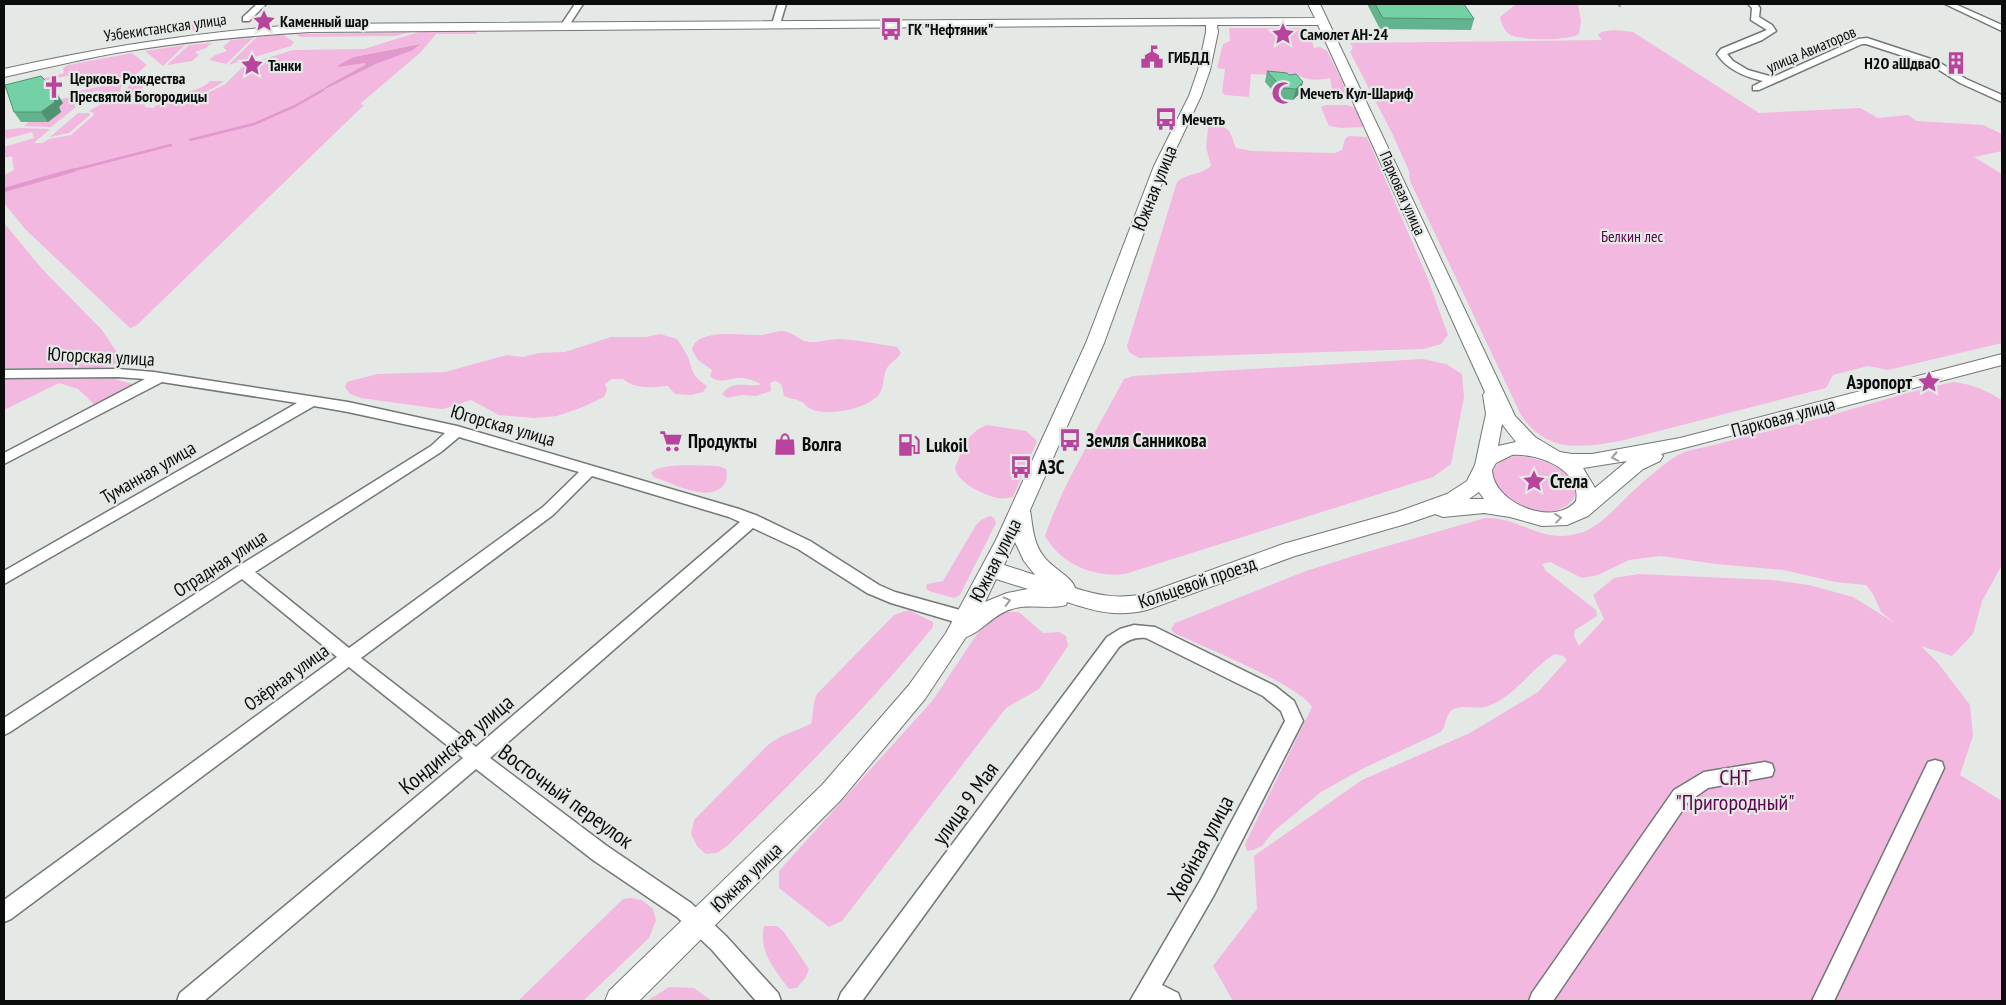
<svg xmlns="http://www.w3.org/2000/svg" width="2006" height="1005" viewBox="0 0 2006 1005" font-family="'PT Sans Narrow',sans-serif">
<rect width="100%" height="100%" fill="#e4e9e6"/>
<path fill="#f2b8e0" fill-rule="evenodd" d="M1516,4H1578L1581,21L1579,34C1570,41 1518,41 1509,34C1504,30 1501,23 1500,17Z
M209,19L199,30L106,43Z
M1229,28H1308L1314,48L1320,47L1327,51L1348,93L1346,96C1329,100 1333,88 1330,78C1319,80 1310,81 1299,76L1251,74L1249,97L1225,95L1222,92L1225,69L1217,68L1223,44L1230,41Z
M1614,30L1633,32L1759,113L1860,108L1878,118L1908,115L1917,121L1983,125L2002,134V151L1974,157L2002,174V343L1888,370L1868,366L1833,375L1826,388L1620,441C1580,448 1547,453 1521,415L1410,181L1409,171L1392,133L1350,52L1353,48L1350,43L1602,40L1598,35L1601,32Z
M476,31L477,34H436L421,52L360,104L364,105L137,325L130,328L25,229L4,203V175L14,170L12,156L4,158V147L34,138L32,132L6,139L4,130L20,128L50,129L34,143H42L49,139L71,135L94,115V113L89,111L101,104L97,103L95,98L103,92C91,88 86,98 78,104L73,92L102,86L108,82L101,81L92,84L104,75L75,74L4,90V85L6,88L64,73L63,68L68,65L132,53L147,65L121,87L120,96L132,103L146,105L144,107L153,108L157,105L173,103L203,95L224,85L245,65L293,50L364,49L419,32ZM418,44L407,52L376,64L321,90L328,85L365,65V63H360L354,57Z
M411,32L395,36L301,37L296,34Z
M283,35L294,42L291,46L228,65L257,37Z
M253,38L226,64L209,60L215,55L227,51L223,47L231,40Z
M212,43L206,48L195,52L199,55L192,61L167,65L189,45Z
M185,45L163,66L145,51Z
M210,81H224C206,95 183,101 161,102C173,90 197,95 210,81Z
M131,82H145L142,86L144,92L155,96L147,103L134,100L126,95V90Z
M71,97L76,107L51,127L24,126L56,100Z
M1326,105H1347L1356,108L1363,127L1341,128L1329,126L1321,107Z
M78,113H89L90,115L69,133L50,137Z
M1210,126C1230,124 1230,132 1236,148L1253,151L1335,153L1342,150L1345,139L1349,136L1367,137L1426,274L1448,335L1441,344L1424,349L1139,358L1129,352L1127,346L1177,182C1187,173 1201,175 1211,166L1206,147L1208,128Z
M4,223L43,270L102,330L118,354L116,364L99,368H4Z
M781,331C796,332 798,341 809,342C818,343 829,339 839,339C859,340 878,344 897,347L901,353C897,360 889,363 886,370C883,378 884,386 880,393C869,409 828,417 811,409C808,408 805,404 802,402C797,399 790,399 784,396C782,388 784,383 774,381L770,383L771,391L756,396L742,395L727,398L722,394C734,378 751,389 761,384C755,381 744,377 737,378C728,379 718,384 710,376L712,370L698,360L692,350C696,327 744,336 761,335C768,334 774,332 781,331Z
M660,334L677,339C681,345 685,351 688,357C694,373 691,375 707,386L703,392L691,395L675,394L668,386C652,387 636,390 623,379H612L605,384L607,390L604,397L583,407L557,416L534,418L499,415L471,400L443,409L433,408L361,398L350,394L345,387L347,382L377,374L445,372L507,355L523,357L539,353L565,352L611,337H646Z
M1423,359L1446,364L1462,374L1464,397L1451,464L1433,477L1125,574C1094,578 1061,564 1045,536C1064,480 1097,431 1124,379L1133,376Z
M49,377L115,379L136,385L96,406L78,389L59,383L4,410V379Z
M1953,382C1972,384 1985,390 2002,400V565L1982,601L1973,634L1952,656L1921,646L1938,663L1970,705L1973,736L1960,775L2002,801V1001H1233L1213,966L1257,909L1254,856L1362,780L1470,733L1538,692L1567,660L1563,656L1555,654C1531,668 1515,697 1488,706C1477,710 1464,704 1454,709C1445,713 1447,725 1441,732L1364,768L1321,792L1274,831L1262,846L1253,850L1247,851L1245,844L1312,707C1299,685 1202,646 1174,633L1171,629L1175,623L1306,571L1363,553L1485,518C1522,517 1541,545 1580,533C1600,527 1616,507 1631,493C1644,481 1663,464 1678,455C1688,449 1703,448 1714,445C1750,435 1786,427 1821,418C1865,406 1908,391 1953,382ZM1661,556L1716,564L1784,570L1835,582L1866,585L1873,594L1881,612L1895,623L1853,597L1809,585L1772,580L1639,574L1614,578L1593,595L1604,619L1579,646L1574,636L1575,630L1597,616L1596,610L1546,571L1542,564L1550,562L1582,578L1598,575L1629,560Z
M987,425L1026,431L1037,441L1013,497C1008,498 1002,499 997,498C982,494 958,483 955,468C963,449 966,433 987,425Z
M1514,456C1531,456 1555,464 1568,474C1588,491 1569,510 1549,512C1519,515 1462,471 1514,456Z
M718,466L726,469C728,476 727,482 722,487C706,502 672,483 654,477L651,473C660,462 704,466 718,466Z
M990,516L994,518L996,523L960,595L954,598L929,591L926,588L927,584L943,581L976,525L981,520Z
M909,610L933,622V627C870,704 799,776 727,846L717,853L706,854L697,846L691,834L694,820L769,744L782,736L811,724C814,713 812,704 817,694L894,615Z
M999,612H1019L1043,633L1059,632L1066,636L1068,646L1039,689L1006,708L842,921L829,927L779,888V871L933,700L979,631Z
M631,898L642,900L653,909L656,920L649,938L583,1001H518L623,899Z
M764,926H777L784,932L809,969L806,977L797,988L789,989C775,970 758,951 764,926Z
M669,987L694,988L712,1001H647Z"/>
<path fill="#e298cd" d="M420,44L413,50L376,64L319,92L328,85L365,65V63L337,67L339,65L354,57Z"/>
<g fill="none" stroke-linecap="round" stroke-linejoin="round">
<path stroke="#e298cd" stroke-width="2.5" d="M1618,4L1620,6
M190,140L254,124L295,106L323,90
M70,171L171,145"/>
<path stroke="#e298cd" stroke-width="4" d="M4,190L74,170"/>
<defs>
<path id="minor" d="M257,4H266L249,21H243V17Z
M575,4H583L568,27H562L561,25Z
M778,4H786L780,24L776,27L772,24Z
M1748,4H1757L1760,8L1759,17L1772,25L1776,31L1762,40L1727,54L1733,61L1748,70L1773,77L1858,39L1867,38L1937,61L1966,79L2002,95V102L1960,83L1931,65L1866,44H1862L1759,90H1753V86L1763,81C1746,77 1727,70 1717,54L1721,49L1767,30L1751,20L1752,8Z
M1945,4H1955L2002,25V31Z
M118,369L154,372L348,402L457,426L739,509L758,516L810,541L879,585L895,592L971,613L973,618L971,623L965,625L891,603L867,593L798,549L753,528L490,758L607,846L691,903L726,936L778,993L781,1001H756L712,950L677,917L593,860L476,769L204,1001H177L180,993L463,758L349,667L11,919L4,922V900L337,657L242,579L10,732L4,735V718L237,567L431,446L445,433L348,412L314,406L4,584V571L297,403L162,382L4,464V453L145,379L118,377L4,378V370ZM459,437L579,472L543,507L349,648L255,572L441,452ZM592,476L729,517L740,522L476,747L361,658L553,515Z
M1134,625L1155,627L1275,686L1294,701L1303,721L1214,895L1162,985L1178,993L1181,1001H1130L1200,881L1285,721L1281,711L1263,696L1146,638C1135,637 1128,640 1119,647L862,1001H838L841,993L1107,637L1120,629Z
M1935,760L1942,762L1944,768L1834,1001H1812L1928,762Z
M1765,762L1772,764L1774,770L1772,776L1708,788L1688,802L1553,1001H1529L1532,993L1674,790L1704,772Z"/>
<path id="major" d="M1308,4H1320L1515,416L1535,437L1560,452L1572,454H1592L1680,438L2002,354V365L1661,454L1663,456L1660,461L1643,469L1588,516L1567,525L1542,526L1510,517L1484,513L1443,517L1435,514L1409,523L1295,556L1147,610C1116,617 1097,612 1067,602L1066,605C1049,610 1030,603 1012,609C993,614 982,632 966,637L925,699L840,801L639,1001H605L609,991L822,785L909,685L946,633L996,540L1086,343L1154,166L1189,96L1198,70L1206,32V25L310,32C245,36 180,42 116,53C78,60 41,69 4,77V69C105,46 206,31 310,24L1315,18ZM1217,25H1318L1485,392L1483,395L1486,414L1475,465L1467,481L1447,494L1397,512L1283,544L1145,594C1120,599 1099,596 1075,588C1073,578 1053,568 1045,558C1033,544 1033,528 1030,510L1104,343L1168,166L1201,96L1210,70L1218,32ZM1502,424L1516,442L1498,446ZM1512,455C1537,453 1582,469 1576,501C1554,528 1493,503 1492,470L1496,463ZM1627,461L1595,488L1583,468ZM1479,492L1484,499H1469ZM1015,542L1024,561L1035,575L1004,565ZM996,579L1028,589L1007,593L985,602Z"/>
</defs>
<use href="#minor" stroke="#737775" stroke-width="3"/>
<use href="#major" stroke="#737775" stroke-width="2"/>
<use href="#minor" fill="#fff" fill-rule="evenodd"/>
<use href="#major" fill="#fff" fill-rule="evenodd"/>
</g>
<path fill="#63b48e" d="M1367,4H1464L1474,19L1471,30L1380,29Z
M1267,71L1287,73L1300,93L1293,100L1280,99L1265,82Z
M63,103L59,107L61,112L48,122H21L14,112Z"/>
<path fill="#509274" d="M1303,82L1300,93L1293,100L1296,89Z
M57,93L63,103L59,107L61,112L48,122L41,112Z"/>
<path fill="#73d1a5" stroke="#509274" d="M1375,4H1464L1474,19L1383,18Z
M1267,71L1287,73L1289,75L1296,74L1303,82L1296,89L1282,88Z
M41,76L57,93L53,97L55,102L41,112H14L5,85Z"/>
<defs><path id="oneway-chevron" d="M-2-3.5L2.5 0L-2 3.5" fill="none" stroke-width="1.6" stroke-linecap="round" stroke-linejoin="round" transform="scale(1.25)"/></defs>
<g stroke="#9d9e9e">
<use href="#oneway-chevron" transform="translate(1615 457) rotate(169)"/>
<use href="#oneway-chevron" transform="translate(1558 518) rotate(-7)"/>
<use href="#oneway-chevron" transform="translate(1007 601) rotate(-15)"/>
</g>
<defs>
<symbol id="sight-bare" viewBox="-9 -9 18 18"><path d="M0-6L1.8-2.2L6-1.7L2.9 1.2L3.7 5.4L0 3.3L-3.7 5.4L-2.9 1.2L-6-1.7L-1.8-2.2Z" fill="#b8449d" stroke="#e4e9e6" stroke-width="2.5" paint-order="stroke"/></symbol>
<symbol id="bus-bare" viewBox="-9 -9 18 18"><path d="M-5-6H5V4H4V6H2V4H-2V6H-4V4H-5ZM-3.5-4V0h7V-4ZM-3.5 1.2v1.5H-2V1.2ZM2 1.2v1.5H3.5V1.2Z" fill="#b8449d" stroke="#e4e9e6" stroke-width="2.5" paint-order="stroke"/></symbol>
<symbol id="civic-bare" viewBox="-9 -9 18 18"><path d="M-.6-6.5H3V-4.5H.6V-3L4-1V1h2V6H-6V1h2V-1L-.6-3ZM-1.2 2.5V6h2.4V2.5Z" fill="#b8449d" stroke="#e4e9e6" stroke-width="2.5" paint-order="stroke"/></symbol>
<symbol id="building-bare" viewBox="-9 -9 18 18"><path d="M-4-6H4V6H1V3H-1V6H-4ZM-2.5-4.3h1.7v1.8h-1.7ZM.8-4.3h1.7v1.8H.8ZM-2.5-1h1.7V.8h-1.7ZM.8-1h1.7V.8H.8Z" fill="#b8449d" stroke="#e4e9e6" stroke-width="2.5" paint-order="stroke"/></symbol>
<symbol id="church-bare" viewBox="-9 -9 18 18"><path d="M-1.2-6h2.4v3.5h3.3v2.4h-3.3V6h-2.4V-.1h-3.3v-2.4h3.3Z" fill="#b8449d" stroke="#e4e9e6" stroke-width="2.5" paint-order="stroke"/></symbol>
<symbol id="mosque-bare" viewBox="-9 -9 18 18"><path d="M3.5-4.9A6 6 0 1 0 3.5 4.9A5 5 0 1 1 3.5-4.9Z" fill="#b8449d" stroke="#e4e9e6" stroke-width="2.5" paint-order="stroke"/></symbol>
<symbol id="supermarket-bare" viewBox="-9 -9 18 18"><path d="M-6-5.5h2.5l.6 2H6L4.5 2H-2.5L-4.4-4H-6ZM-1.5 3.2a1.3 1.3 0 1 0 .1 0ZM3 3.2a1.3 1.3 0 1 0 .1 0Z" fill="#b8449d" stroke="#e4e9e6" stroke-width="2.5" paint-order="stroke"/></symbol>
<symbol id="shop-bare" viewBox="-9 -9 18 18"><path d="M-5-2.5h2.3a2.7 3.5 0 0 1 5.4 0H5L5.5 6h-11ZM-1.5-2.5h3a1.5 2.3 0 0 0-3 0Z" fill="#b8449d" stroke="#e4e9e6" stroke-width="2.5" paint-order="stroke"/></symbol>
<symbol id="fuel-bare" viewBox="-9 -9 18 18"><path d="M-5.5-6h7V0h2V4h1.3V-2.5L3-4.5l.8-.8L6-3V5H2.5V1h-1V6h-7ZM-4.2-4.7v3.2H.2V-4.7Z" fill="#b8449d" stroke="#e4e9e6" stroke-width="2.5" paint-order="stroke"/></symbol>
</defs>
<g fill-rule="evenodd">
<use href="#sight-bare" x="248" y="5" width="32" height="32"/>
<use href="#bus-bare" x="875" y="13" width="32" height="32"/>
<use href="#sight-bare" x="1267" y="18" width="32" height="32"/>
<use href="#civic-bare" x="1136" y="41" width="32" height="32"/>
<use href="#building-bare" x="1940" y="47" width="32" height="32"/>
<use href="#sight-bare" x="236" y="49" width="32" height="32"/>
<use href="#church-bare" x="38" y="71" width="32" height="32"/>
<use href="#mosque-bare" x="1267" y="77" width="32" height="32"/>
<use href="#bus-bare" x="1150" y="103" width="32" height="32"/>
<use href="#sight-bare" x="1913" y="366" width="32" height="32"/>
<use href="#bus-bare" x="1054" y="424" width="32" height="32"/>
<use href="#supermarket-bare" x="655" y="425" width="32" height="32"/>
<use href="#shop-bare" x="769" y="428" width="32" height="32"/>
<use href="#fuel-bare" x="893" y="429" width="32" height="32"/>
<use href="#bus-bare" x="1005" y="451" width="32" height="32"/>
<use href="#sight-bare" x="1518" y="465" width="32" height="32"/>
</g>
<g text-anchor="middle" stroke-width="4.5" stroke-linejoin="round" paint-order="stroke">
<g font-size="16" font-weight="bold" fill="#0b0d0c" stroke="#e4e9e6" text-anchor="start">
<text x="280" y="27">Каменный шар</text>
<text x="908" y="35">ГК "Нефтяник"</text>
<text x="1300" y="40">Самолет АН-24</text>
<text x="1168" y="63">ГИБДД</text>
<text x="1940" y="69" text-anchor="end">H2O аШдваО</text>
<text x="268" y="71">Танки</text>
<text x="70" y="84">Церковь Рождества<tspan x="70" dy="18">Пресвятой Богородицы</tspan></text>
<text x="1300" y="99">Мечеть Кул-Шариф</text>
<text x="1182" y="125">Мечеть</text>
</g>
<g font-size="16" fill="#0b0d0c" stroke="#e4e9e6">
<text transform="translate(165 27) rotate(-8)" y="6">Узбекистанская улица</text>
<text transform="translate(1811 49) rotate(-23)" y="6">улица Авиаторов</text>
<text transform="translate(1403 193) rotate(66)" y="6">Парковая улица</text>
</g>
<g font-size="16" fill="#5f044e" stroke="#e4e9e6">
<text x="1632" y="242">Белкин лес</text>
</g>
<g font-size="19" fill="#0b0d0c" stroke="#e4e9e6">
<text transform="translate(1154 188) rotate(-68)" y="7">Южная улица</text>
<text transform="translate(101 356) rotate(3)" y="7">Югорская улица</text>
<text transform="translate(1783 417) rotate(-15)" y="7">Парковая улица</text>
<text transform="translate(503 425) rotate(16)" y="7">Югорская улица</text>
<text transform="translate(148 472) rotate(-30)" y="7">Туманная улица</text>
<text transform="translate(995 560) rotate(-63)" y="7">Южная улица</text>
<text transform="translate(220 563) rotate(-33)" y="7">Отрадная улица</text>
<text transform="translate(1197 582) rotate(-19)" y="7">Кольцевой проезд</text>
<text transform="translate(286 677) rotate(-36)" y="7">Озёрная улица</text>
<text transform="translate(746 877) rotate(-44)" y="7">Южная улица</text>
</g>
<g font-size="19" font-weight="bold" fill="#0b0d0c" stroke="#e4e9e6" text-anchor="start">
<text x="1912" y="389" text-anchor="end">Аэропорт</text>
<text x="1086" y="447">Земля Санникова</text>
<text x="688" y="448">Продукты</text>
<text x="802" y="451">Волга</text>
<text x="926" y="452">Lukoil</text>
<text x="1038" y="474">АЗС</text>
<text x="1550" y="488">Стела</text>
</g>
<g font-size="22" fill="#0b0d0c" stroke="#e4e9e6">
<text transform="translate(456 744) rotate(-40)" y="8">Кондинская улица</text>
<text transform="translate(566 796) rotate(36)" y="8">Восточный переулок</text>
<text transform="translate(965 803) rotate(-54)" y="8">улица 9 Мая</text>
<text transform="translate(1200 848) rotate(-62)" y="8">Хвойная улица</text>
</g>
<g font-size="22" fill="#5f044e" stroke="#e4e9e6">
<text x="1735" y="785">СНТ<tspan x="1735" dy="25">"Пригородный"</tspan></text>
</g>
</g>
<rect width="2006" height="1005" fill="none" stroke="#0b0d0c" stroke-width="10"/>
</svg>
